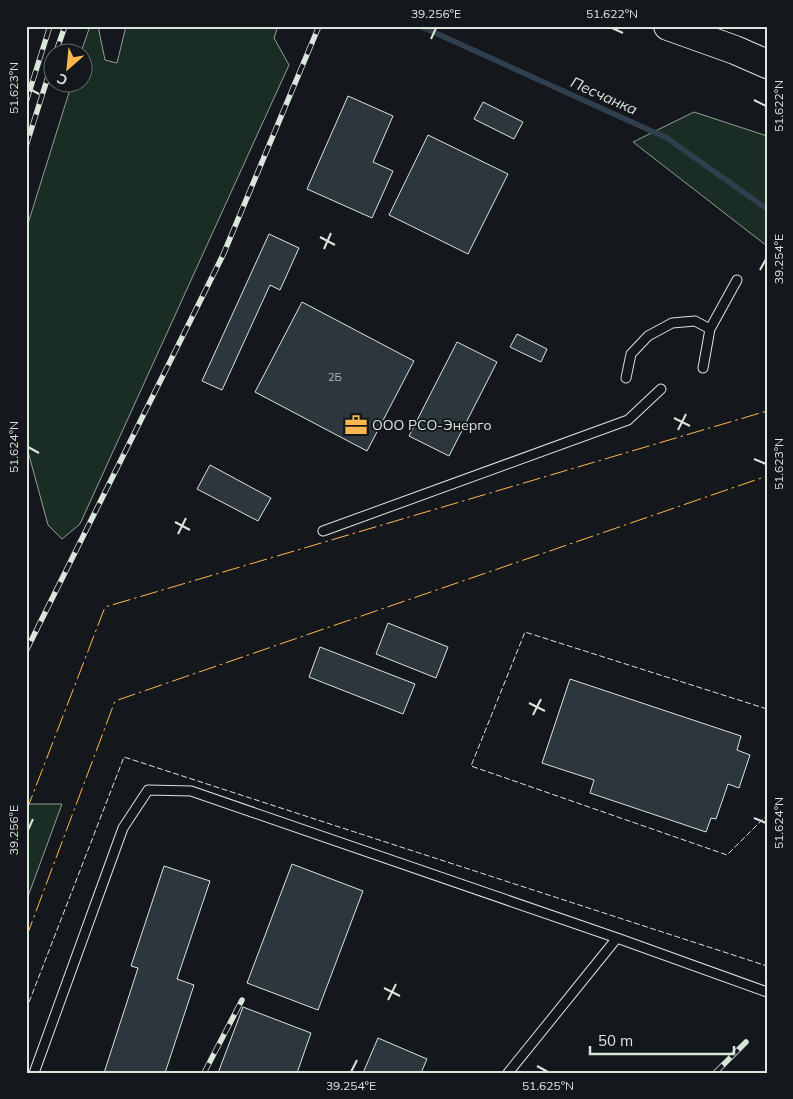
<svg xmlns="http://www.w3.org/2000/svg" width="793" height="1099" viewBox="0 0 793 1099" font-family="Mulish,sans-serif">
<rect width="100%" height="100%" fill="#14181c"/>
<path fill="#1a2d24" stroke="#939e99" d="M90,26H98L105,60L117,63L126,26H278L274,38L289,65L80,524L62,539L48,525L26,444V230L72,83L82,82V52H81Z
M694,112L767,136V246L633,142Z
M26,804H62L26,902Z"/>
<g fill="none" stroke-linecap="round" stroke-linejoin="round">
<path stroke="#2f3f4d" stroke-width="5.5" d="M420,26L667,138L767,209"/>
</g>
<path fill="#2c363c" stroke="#d8e6dc" d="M348,96L393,116L373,162L393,171L372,218L307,189Z
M483,102L523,122L514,139L474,119Z
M428,135L508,174L468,254L389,215Z
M269,234L299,248L280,290L270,285L222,390L202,381Z
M302,302L414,361L367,451L255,392Z
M517,334L547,349L541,362L510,347Z
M457,342L497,362L449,456L409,436Z
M210,465L271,498L258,521L197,489Z
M388,623L448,647L436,678L376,654Z
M320,647L415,684L403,714L309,677Z
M570,679L741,736L737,750L750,755L739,788L728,784L716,819L711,818L706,832L590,793L594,780L542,763Z
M292,864L363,891L318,1010L247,983Z
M164,866L210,881L177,979L194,985L165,1073H104L138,968L131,966Z
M243,1007L311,1033L297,1073H218Z
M378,1038L427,1059L421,1073H363Z"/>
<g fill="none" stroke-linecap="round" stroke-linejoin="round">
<defs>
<path id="lane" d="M710,329L737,280
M626,378L631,354L648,336L672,323L695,321L710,329L703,368
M323,531L628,420L661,389
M34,1073L123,828L148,790L191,791L617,938
M508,1073L617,938L767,992"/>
<path id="highway" d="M668,26L735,50L767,64"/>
</defs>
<use href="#lane" stroke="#d8e6dc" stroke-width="11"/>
<use href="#highway" stroke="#d8e6dc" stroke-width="30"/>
<use href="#lane" stroke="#14181c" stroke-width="9"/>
<use href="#highway" stroke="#14181c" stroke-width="28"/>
<defs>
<path id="rail" d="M56,52L65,26
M26,102L50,26
M26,146L52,64
M26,651L223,255L319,26
M204,1073L242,1000
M715,1073L746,1042"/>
</defs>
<use href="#rail" stroke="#d8e6dc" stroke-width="5.5"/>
<use href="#rail" stroke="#14181c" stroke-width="4" stroke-dasharray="11" stroke-linecap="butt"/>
<path stroke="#d8e6dc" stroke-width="1" stroke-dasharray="6 2.5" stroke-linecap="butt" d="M767,709L525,632L471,766L727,855L767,815
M26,1010L124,757L767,966"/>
<path stroke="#ffb74d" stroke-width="1" stroke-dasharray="18 4 2.5 4" stroke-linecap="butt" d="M26,812L105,607L767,411
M26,938L115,701L767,476"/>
</g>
<path fill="none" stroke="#d8e6dc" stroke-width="2" d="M612,28L623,33M431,39L436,28M28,88L39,94M754,100L766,106M320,237L335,245M324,249L331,233M760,270L766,259M674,418L690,426M678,430L686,414M28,447L39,453M754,459L766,464M175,522L190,530M178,534L186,518M529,703L545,711M533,715L541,699M754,818L766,823M28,830L33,819M384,988L400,996M388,1000L396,984M537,1066L548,1072M351,1072L357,1060"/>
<defs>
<symbol id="office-bare" viewBox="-9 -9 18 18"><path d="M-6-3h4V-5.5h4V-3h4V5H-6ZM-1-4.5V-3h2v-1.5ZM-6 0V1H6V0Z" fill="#ffb74d" stroke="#14181c" stroke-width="2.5" paint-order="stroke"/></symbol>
</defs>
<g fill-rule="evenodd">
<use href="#office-bare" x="340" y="409" width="32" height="32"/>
</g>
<g text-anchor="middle" stroke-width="4" stroke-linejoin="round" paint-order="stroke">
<g font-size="11" fill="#adbab4">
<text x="335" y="381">2Б</text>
</g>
<g font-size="14" fill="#d8e6dc" stroke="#14181c" text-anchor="start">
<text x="372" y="430">ООО РСО-Энерго</text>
</g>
<g font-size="15" font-style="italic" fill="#d8e6dc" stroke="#14181c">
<text transform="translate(604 96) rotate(24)" y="5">Песчанка</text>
</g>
</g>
<rect width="793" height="1099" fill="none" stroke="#14181c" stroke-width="55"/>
<g transform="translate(68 68) rotate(207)"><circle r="24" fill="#14181c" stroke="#626a69"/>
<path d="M0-4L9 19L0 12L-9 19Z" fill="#ffb74d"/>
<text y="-8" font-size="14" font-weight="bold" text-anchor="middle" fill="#d8e6dc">С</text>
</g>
<path d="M590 1046v8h144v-8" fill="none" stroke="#d8e6dc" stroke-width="2.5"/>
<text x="598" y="1046" font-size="15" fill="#d8e6dc" stroke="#14181c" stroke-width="4" paint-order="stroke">50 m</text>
<rect x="28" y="28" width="738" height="1044" fill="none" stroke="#d8e6dc" stroke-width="2"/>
<g font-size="12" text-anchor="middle" fill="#d8e6dc">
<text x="436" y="18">39.256°E</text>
<text x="612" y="18">51.622°N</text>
<text transform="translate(14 88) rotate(-90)" y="4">51.623°N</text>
<text transform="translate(779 106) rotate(-90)" y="4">51.622°N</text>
<text transform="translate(779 259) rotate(-90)" y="4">39.254°E</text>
<text transform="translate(14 447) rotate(-90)" y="4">51.624°N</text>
<text transform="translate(779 464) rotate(-90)" y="4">51.623°N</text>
<text transform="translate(779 823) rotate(-90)" y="4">51.624°N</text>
<text transform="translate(14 830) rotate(-90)" y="4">39.256°E</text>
<text x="351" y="1090">39.254°E</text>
<text x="548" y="1090">51.625°N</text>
</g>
</svg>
